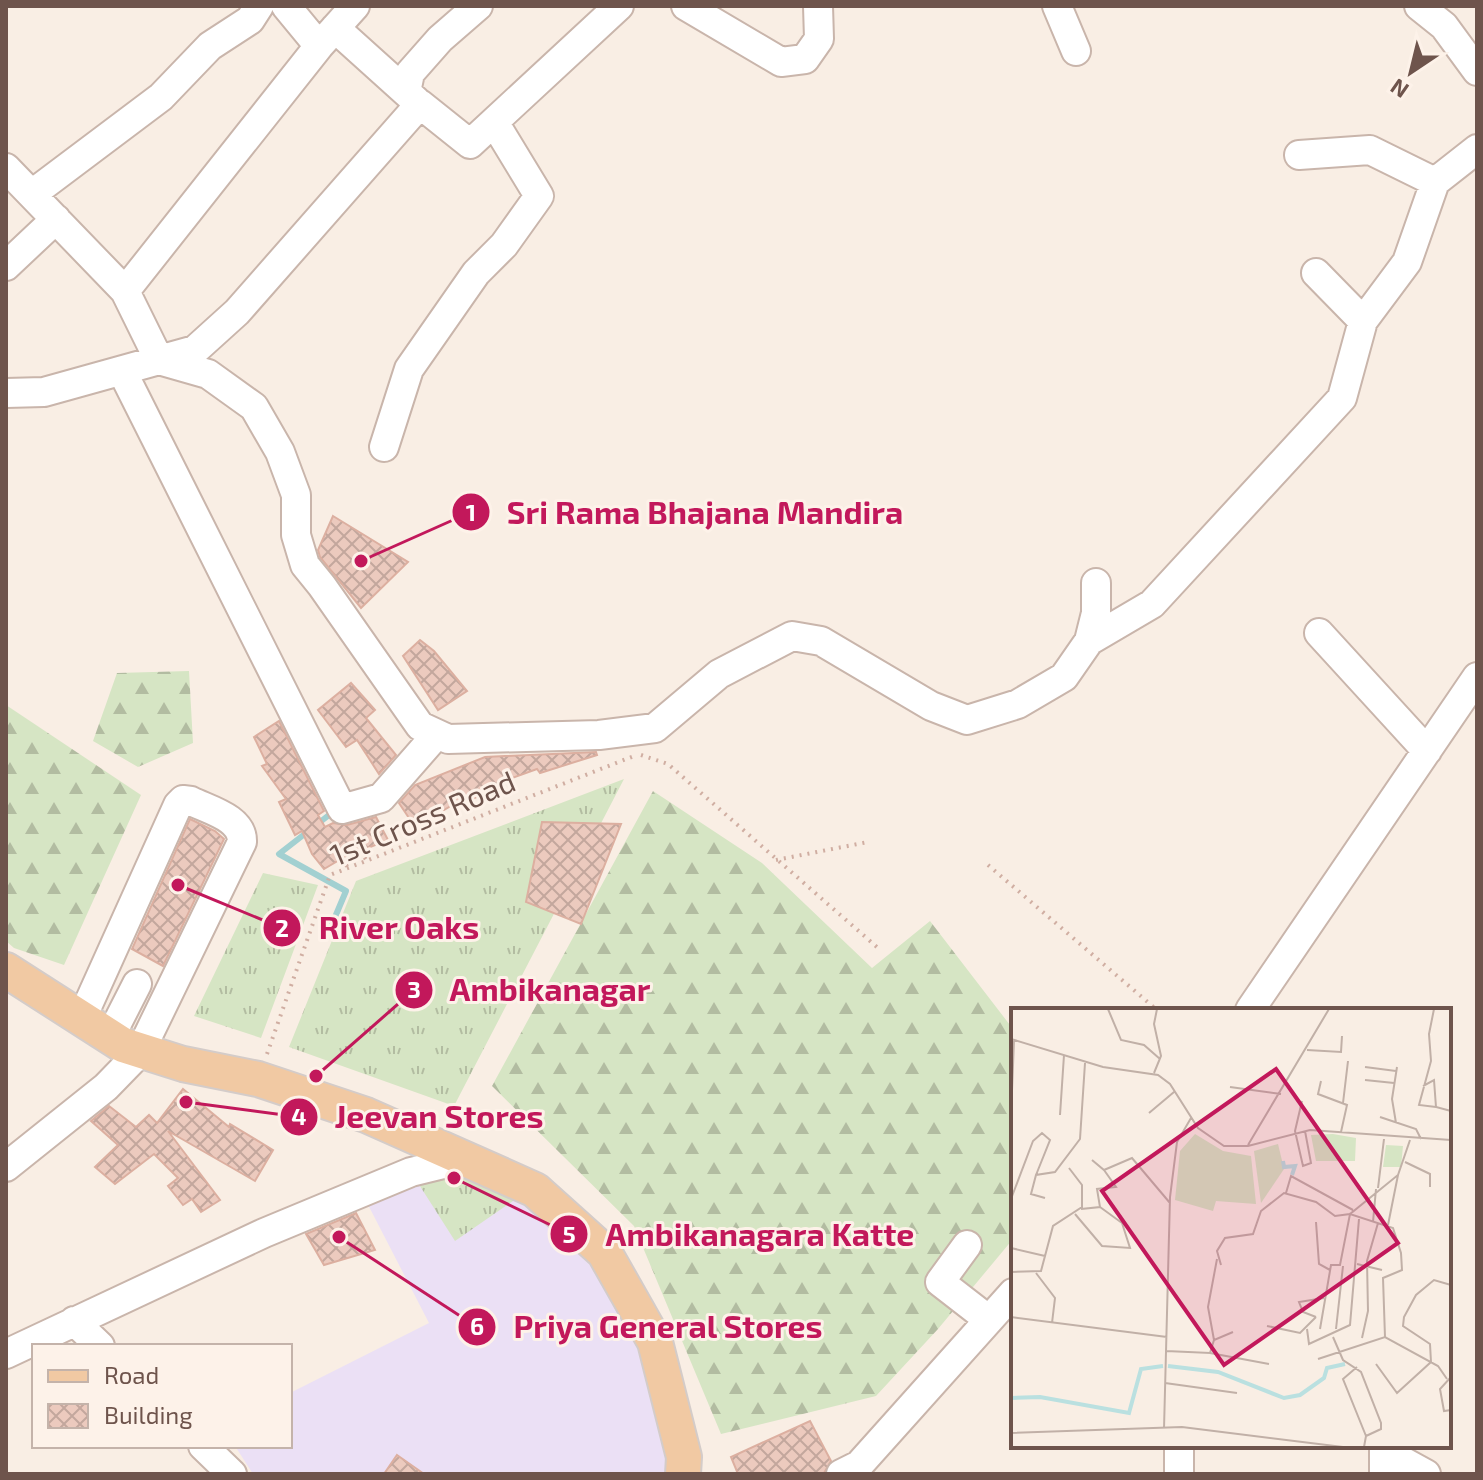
<svg xmlns="http://www.w3.org/2000/svg" width="1483" height="1480" viewBox="0 0 1483 1480" font-family="'Exo 2',sans-serif">
<defs>
<pattern id="grass-tufts" width="24" height="20" patternUnits="userSpaceOnUse" patternTransform="scale(2)"><rect width="24" height="20" fill="#d6e5c4"/><path d="M3 7l-1-3M5 7V3M7 7l1-3M15 17l-1-3M17 17v-4M19 17l1-3" fill="none" stroke="#b2bca1"/></pattern>
<pattern id="forest-firs" width="22" height="20" patternUnits="userSpaceOnUse" patternTransform="scale(2)"><rect width="22" height="20" fill="#d6e5c4"/><path d="M5 1l3.5 6h-7zM16 11l3.5 6h-7z" fill="#b2bca1"/></pattern>
<pattern id="building-cross-hatch" width="8" height="8" patternUnits="userSpaceOnUse" patternTransform="scale(2)"><rect width="8" height="8" fill="#eccabe"/><path d="M0 0l8 8M0 8l8-8" fill="none" stroke="#c3a79d"/></pattern>
</defs>
<rect width="100%" height="100%" fill="#f9eee4"/>
<path fill="#ebe0f5" d="M411,1172L526,1192L571,1225L651,1344L669,1474H253L235,1446H290V1393L429,1323L364,1197Z"/>
<path fill="url(#grass-tufts)" d="M624,779L454,1106L289,1047L356,881Z
M263,873L318,885L261,1038L194,1016Z
M464,1166L526,1192L455,1241L411,1172Z"/>
<path fill="url(#forest-firs)" d="M189,671L193,743L138,767L93,741L117,673Z
M6,705L141,795L64,965L14,948L6,941Z
M653,791L762,863L872,968L930,921L1013,1029V1239L938,1329L876,1396L721,1434L634,1226L492,1086Z"/>
<g fill="none" stroke-linecap="round" stroke-linejoin="round">
<path stroke="#a2d0d1" stroke-width="6" d="M329,815L279,854L346,891L330,929"/>
</g>
<path fill="url(#building-cross-hatch)" stroke="#dcafa0" stroke-width="2" d="M333,516L408,562L361,608L320,557L318,550Z
M420,640L434,651L467,691L438,710L403,656Z
M351,683L375,710L366,718L396,755L379,774L357,740L346,747L318,710Z
M279,721L324,811L318,815L325,827L333,823L347,825L376,817L388,840L360,851L358,849L324,869L312,854L302,831L295,835L279,802L286,799L262,766L267,764L254,737Z
M596,752L597,755L540,773L537,769L501,782L502,786L470,800L468,796L415,827L399,803L415,785L485,757Z
M190,819L215,831L224,839L163,966L132,949Z
M542,822L621,824L581,924L526,902Z
M183,1089L229,1127L230,1124L273,1150L255,1181L168,1131L220,1200L201,1212L192,1199L183,1205L168,1186L178,1178L154,1154L115,1184L95,1167L118,1145L91,1121L109,1106L136,1127L149,1115L157,1123Z
M356,1213L375,1250L324,1265L306,1234Z
M810,1421L831,1461L824,1473L738,1474L731,1457Z
M397,1455L424,1474H384Z"/>
<g fill="none" stroke-linecap="round" stroke-linejoin="round">
<defs>
<path id="minor" d="M286,6L319,46
M686,6L781,62L805,59L819,39L818,6
M1057,6L1076,51
M1419,6L1444,26L1477,71
M335,28L416,101
M406,92L410,73L440,39L478,6
M1299,155L1370,150L1435,182L1477,149
M6,168L125,291L159,360L195,350L237,312L420,104L470,144L619,6
M32,194L161,97L210,46L250,20L259,6
M6,266L56,219
M1316,273L1363,321
M125,291L319,46L355,6
M122,371L342,809L381,798L437,734
M6,393L44,392L159,360L208,374L254,407L280,452L296,495V535L305,565L322,586L420,726L448,739L599,735L655,728L719,674L792,636L821,641L931,706L967,720L1018,704L1064,677L1089,641L1096,613V583
M384,447L409,369L476,273L504,245L539,196L494,122
M1319,633L1427,751
M1089,641L1152,604L1342,398L1363,321L1407,262L1435,182
M1250,1010L1477,677
M110,1037L137,984
M6,1167L106,1087L140,1052L242,842C243,818 209,810 191,801L183,800L178,805L81,1020
M967,1245L940,1282L989,1320
M74,1321L100,1346
M6,1354L264,1233L411,1172L468,1158
M203,1446L232,1474
M1179,1446V1474
M841,1474L859,1465L1013,1293
M1384,1474V1451L1426,1474"/>
<path id="major" d="M6,970L123,1045L183,1064L258,1079L366,1115L535,1190L604,1252L655,1342L684,1457L683,1474"/>
</defs>
<use href="#minor" stroke="#c9b5ab" stroke-width="32"/>
<use href="#major" stroke="#d4ccc9" stroke-width="38"/>
<path stroke="#d0aea2" stroke-width="4" stroke-dasharray="2 6" stroke-linecap="butt" d="M641,755L668,764L878,948
M360,851L367,861
M342,858L348,868
M776,860L868,842
M988,865L1157,1010
M267,1054L330,875L634,756"/>
<use href="#minor" stroke="#fff" stroke-width="28"/>
<use href="#major" stroke="#f1c9a3" stroke-width="34"/>
</g>
<g text-anchor="middle" stroke-width="6" stroke-linejoin="round" paint-order="stroke">
<g font-size="30" fill="#6e544c" stroke="#fdf2e9">
<text transform="translate(423 819) rotate(-23)" y="10">1st Cross Road</text>
</g>
</g>
<g transform="translate(1011 1008)">
<rect width="440" height="440" fill="#f9eee4"/>
<path d="M267,136L273,161L250,195L243,143Z" fill="#d6e5c4"/>
<path d="M184,126L212,143L240,148L245,196L205,193L202,203L164,192L169,143ZM322,126L345,130L344,153H305L300,127Z" fill="#d6e5c4"/>
<path d="M375,137L392,138L390,159H372Z" fill="#d6e5c4"/>
<path fill="none" stroke="#bae0e0" stroke-width="4" d="M272,153L273,159L284,158L281,167M157,358L207,364L273,390L289,387L313,370L316,360L334,356M0,390L29,389L118,405L130,361L152,358"/>
<path fill="none" stroke="#c1b0a7" stroke-width="2" d="M97,1L110,32L133,37L149,51M423,1L418,26L420,53L408,97L425,99M0,31L92,59L147,67L159,76L187,120L213,138H237L299,122L440,132M296,42L330,44L331,28M354,59L385,63M143,65L150,48L143,16L146,1M354,72L383,75M310,73L307,86L336,97L330,124M412,78L423,72L425,99L440,103M219,79L270,86M291,93L284,123L292,158L300,155L294,123M332,95L337,53M138,105L163,84M49,107L53,47M0,108L3,32M369,109L405,121L410,131M385,115L381,91L386,59M237,137L318,1M81,152L93,162L121,150L159,195M394,154L419,166V179M367,180L373,131M275,185L280,168L342,202M34,190L20,186L25,167L44,164L69,131L74,55M0,191L22,133L31,125L39,132L25,167M70,201L89,199L86,181L105,179L93,162M64,206L91,238L119,240L111,215L89,199M305,214L308,256L319,262M362,214L365,181M377,217L387,167M0,240L34,248M346,256L371,262M210,257L206,243L214,230L242,226L250,203L273,185L305,194L324,208L339,206L387,167L399,132M0,264L30,263L42,218L71,199V177L58,160M25,265L44,290L41,315M0,309L156,329M305,309L292,304L288,294L313,290M256,318L289,325L305,309M296,321L298,336L339,317L348,211M309,321L320,257H329L339,206L382,220L390,245L391,262L372,270L374,329M325,321L332,258M322,329L332,352L350,364L370,415V421L355,428M351,330L357,303L356,253L367,215M203,332L197,299L206,251M155,343L199,345L203,332L222,324M199,345L258,356M307,351L374,329L427,358L436,371M365,356L386,385L420,354L419,336L392,318L393,309L405,287L423,272L440,277M346,359L332,371L355,428L353,439M440,369L429,381L433,403L440,402M154,375L226,385M153,421L159,189L166,134L180,110M0,425L171,419L332,439"/>
<path fill="#c2185b" fill-opacity="0.15" stroke="#c2185b" stroke-width="4" d="M265,61L387,235L213,357L91,183Z"/>
<rect width="440" height="440" fill="none" stroke="#6e544c" stroke-width="4"/>
</g>
<path fill="none" stroke="#c2185b" stroke-width="3" d="M361 561L471 512M178 885L282 928M316 1076L414 990M186 1102L299 1117M454 1178L569 1234M339 1237L477 1327"/>
<g fill="#c2185b" stroke="#fdf2e9" stroke-width="3">
<circle cx="361" cy="561" r="8"/>
<circle cx="178" cy="885" r="8"/>
<circle cx="316" cy="1076" r="8"/>
<circle cx="186" cy="1102" r="8"/>
<circle cx="454" cy="1178" r="8"/>
<circle cx="339" cy="1237" r="8"/>
<circle cx="471" cy="512" r="20"/>
<circle cx="282" cy="928" r="20"/>
<circle cx="414" cy="990" r="20"/>
<circle cx="299" cy="1117" r="20"/>
<circle cx="569" cy="1234" r="20"/>
<circle cx="477" cy="1327" r="20"/>
</g>
<g font-size="24" text-anchor="middle" font-weight="bold" fill="#fff">
<text x="471" y="521">1</text>
<text x="282" y="937">2</text>
<text x="414" y="998">3</text>
<text x="299" y="1125">4</text>
<text x="569" y="1243">5</text>
<text x="477" y="1335">6</text>
</g>
<g font-size="32" text-anchor="middle" font-weight="bold" fill="#c2185b" stroke="#fdf2e9" stroke-width="6" stroke-linejoin="round" paint-order="stroke">
<text x="705" y="524">Sri Rama Bhajana Mandira</text>
<text x="399" y="939">River Oaks</text>
<text x="550" y="1001">Ambikanagar</text>
<text x="439" y="1128">Jeevan Stores</text>
<text x="760" y="1246">Ambikanagara Katte</text>
<text x="668" y="1338">Priya General Stores</text>
</g>
<rect width="1483" height="1480" fill="none" stroke="#6e544c" stroke-width="16"/>
<rect x="32" y="1344" width="260" height="104" fill="#fdf2e9" stroke="#c4b3aa" stroke-width="2"/>
<rect x="48" y="1370" width="40" height="12" fill="#f1c9a3" stroke="#c4b3aa" stroke-width="2"/>
<text x="104" y="1384" font-size="24" fill="#6e544c">Road</text>
<rect x="48" y="1404" width="40" height="24" fill="url(#building-cross-hatch)" stroke="#c4b3aa" stroke-width="2"/>
<text x="104" y="1424" font-size="24" fill="#6e544c">Building</text>
<g transform="translate(1411 72) rotate(215)" stroke="#fdf2e9" stroke-width="6" paint-order="stroke">
<path d="M0-6L14 30L0 20L-14 30Z" fill="#6e544c"/>
<text y="-12" font-size="22" font-weight="bold" text-anchor="middle" fill="#6e544c">N</text>
</g>
</svg>
